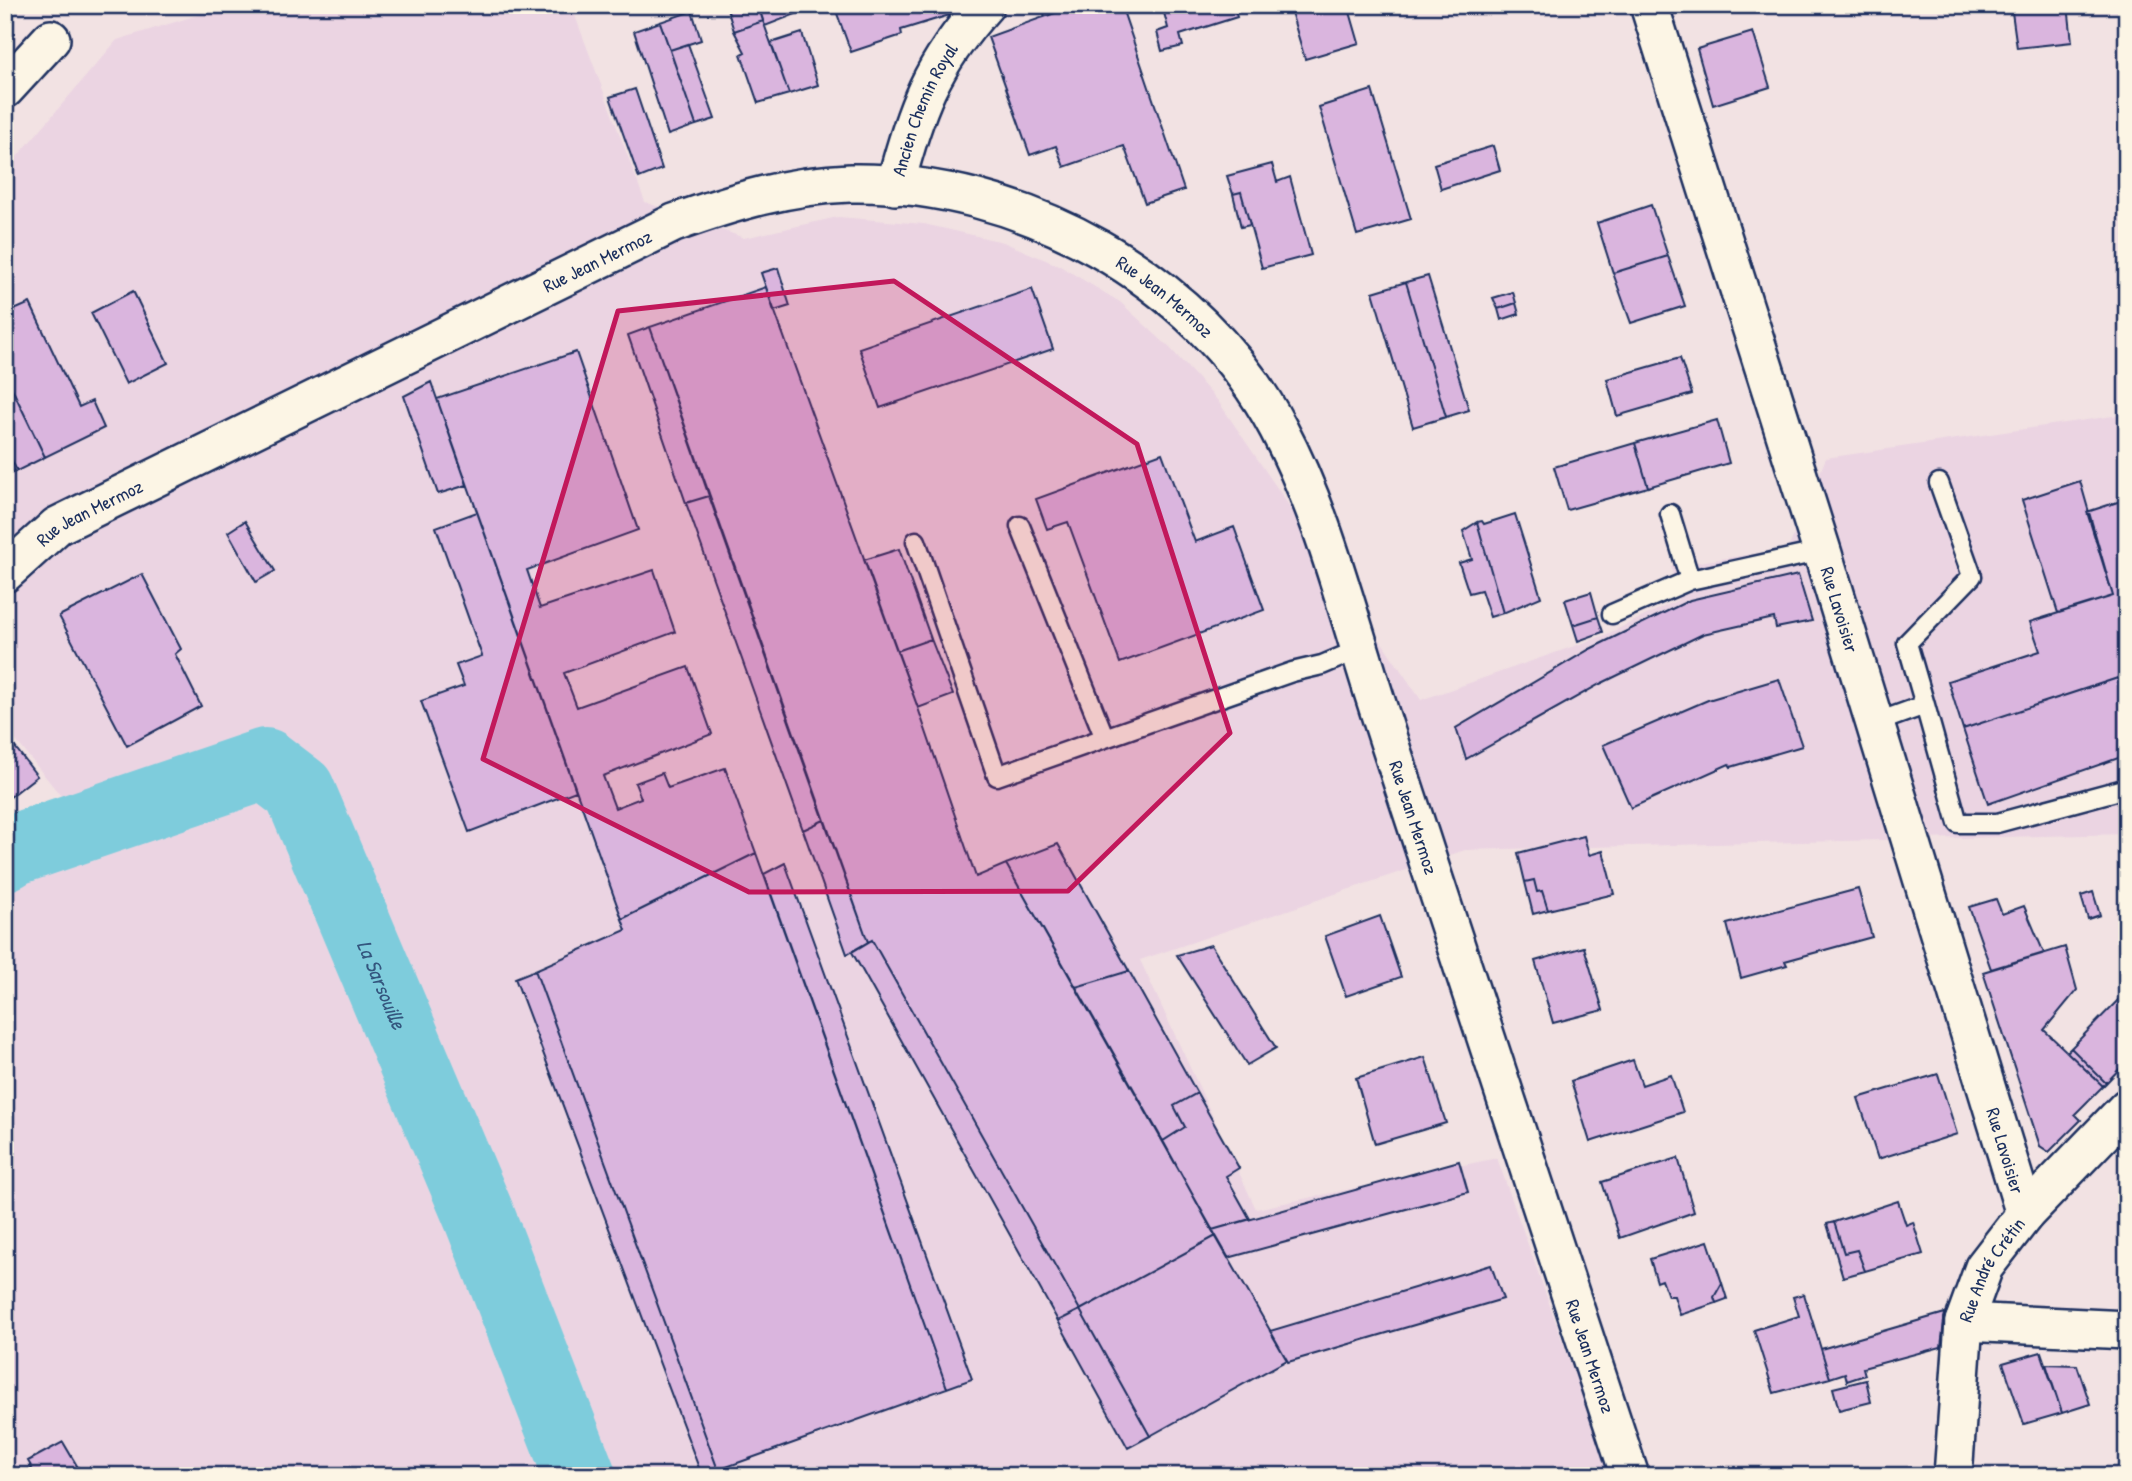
<svg xmlns="http://www.w3.org/2000/svg" width="2132" height="1481" viewBox="0 0 2132 1481" font-family="'Patrick Hand',sans-serif">
<rect width="100%" height="100%" fill="#f2e2e3"/>
<filter id="ink" filterUnits="userSpaceOnUse"><feTurbulence type="fractalNoise" baseFrequency=".0143" numOctaves="2"/><feDisplacementMap in="SourceGraphic" scale="14" xChannelSelector="R" yChannelSelector="G"/><feConvolveMatrix kernelMatrix="1 2 1 2 8 2 1 2 1" color-interpolation-filters="sRGB"/></filter>
<g filter="url(#ink)">
<path fill="#ebd4e2" d="M230,5H571L645,202L744,238L838,217L924,224L1003,242L1060,266L1120,302L1169,347L1218,401L1421,700L1603,636L1678,600L1671,566L1788,549L1826,458L2127,414V834L1465,850L1140,960L1256,1209L1497,1158L1611,1476H5V859L74,812L5,727V595L15,584L5,567V171L117,40Z"/>
<g fill="none" stroke-linecap="round" stroke-linejoin="round">
<path stroke="#7eccdc" stroke-width="72" id="s1" d="M5,855L13,850L265,764L299,790L479,1216L580,1476"/>
</g>
<path fill="#dab5de" stroke="#1b2f5e" stroke-width="2" d="M726,5H758L763,21L734,31Z
M758,5H793L796,14L765,26Z
M845,5H953L956,13L901,30L902,35L851,52L835,8Z
M1046,5H1077L1044,17Z
M1077,5H1121L1184,190L1145,203L1124,146L1064,167L1056,146L1030,155L988,37Z
M1162,5H1233L1237,17L1180,35L1183,46L1162,51L1157,32L1168,28Z
M1289,5H1348L1359,43L1305,59Z
M1863,5H1897V12L1863,13Z
M2011,5H2068L2072,42L2017,48Z
M692,11L701,40L670,50L660,22Z
M763,21L789,94L758,103L741,54L745,52L734,31Z
M660,22L696,125L668,135L634,31Z
M1753,32L1770,87L1713,105L1697,49Z
M802,33L818,85L789,94L771,43Z
M688,44L715,119L696,125L670,50Z
M635,89L662,169L639,178L610,97Z
M1372,90L1411,219L1357,235L1319,107Z
M1493,146L1500,170L1441,189L1434,164Z
M1272,164L1277,182L1290,177L1311,255L1262,268L1241,192L1233,194L1227,176Z
M1241,192L1250,225L1241,227L1233,194Z
M1651,205L1668,256L1613,273L1597,223Z
M1668,256L1685,306L1631,323L1613,273Z
M778,268L790,306L774,311L761,273Z
M1428,276L1469,410L1446,417L1406,282Z
M1406,282L1446,417L1413,427L1373,292Z
M766,287L918,708L976,877L1006,864L1216,1236L1080,1310L872,940L868,942L650,327Z
M1032,289L1053,349L880,408L859,348Z
M133,291L168,363L126,384L91,313Z
M1513,292L1516,303L1498,309L1493,298Z
M30,303L79,407L92,401L104,428L45,457L5,374V314Z
M1516,303L1519,314L1501,320L1498,309Z
M650,327L709,496L686,503L628,335Z
M576,352L638,530L527,570L540,608L654,570L675,632L564,673L577,707L688,667L712,734L603,776L615,808L641,798L635,783L662,773L668,788L725,768L756,853L622,919L437,399Z
M1680,358L1692,394L1617,416L1607,379Z
M5,374L45,457L17,471L5,447Z
M431,382L467,485L438,494L404,396Z
M1717,420L1729,463L1648,487L1635,443Z
M1635,443L1648,487L1567,510L1554,467Z
M5,447L17,471L5,476Z
M1162,453L1195,542L1234,527L1264,610L1120,663L1068,522L1047,529L1036,499Z
M2080,481L2113,596L2058,613L2022,500Z
M709,496L824,820L803,830L686,503Z
M2127,499V675L1963,729L1948,681L2040,651L2030,622L2113,596L2087,512Z
M477,512L576,791L469,832L421,701L464,686L456,665L482,656L436,527Z
M1515,514L1541,597L1503,613L1477,522L1482,521L1484,524Z
M245,521L275,571L256,582L228,532Z
M1477,522L1503,613L1490,617L1481,590L1469,593L1459,563L1472,559L1463,531Z
M899,549L931,639L897,651L864,560Z
M142,574L181,649L175,654L201,706L127,746L59,616Z
M1798,575L1812,621L1776,628L1774,618L1703,634L1600,684L1466,759L1456,728L1590,649L1690,600Z
M1591,592L1598,617L1573,625L1565,600Z
M1598,617L1603,632L1578,641L1573,625Z
M931,639L953,695L918,708L897,651Z
M2127,675V755L1988,804L1963,729Z
M1779,679L1802,746L1731,767L1729,764L1631,808L1603,745L1708,700Z
M5,734L37,776L5,801Z
M824,820L868,942L847,954L803,830Z
M1584,836L1589,855L1603,851L1614,894L1548,910L1542,891L1537,892L1534,880L1525,882L1518,853Z
M1058,844L1129,971L1076,987L1006,864Z
M756,853L947,1388L718,1470L535,970L626,930L622,919Z
M785,863L972,1379L947,1388L764,874Z
M1534,880L1537,892L1542,891L1548,910L1533,914L1525,882Z
M1858,889L1872,937L1785,961L1787,965L1741,978L1727,924Z
M2093,892L2100,915L2088,919L2081,896Z
M1996,899L2002,914L2024,906L2044,953L1991,969L1969,907Z
M1380,916L1401,977L1346,996L1325,936Z
M872,940L1080,1310L1058,1321L852,952Z
M1211,945L1276,1048L1247,1065L1177,955Z
M1584,947L1603,1010L1553,1023L1535,961Z
M2065,947L2077,990L2044,1030L2103,1086L2075,1114L2081,1120L2049,1152L2040,1146L1983,972Z
M535,970L718,1470L702,1476L515,978Z
M1129,971L1197,1093L1174,1106L1185,1127L1163,1141L1076,987Z
M2127,991V1061L2106,1083L2071,1048Z
M2071,1048L2106,1083L2103,1086L2067,1052Z
M1425,1057L1446,1123L1375,1144L1356,1078Z
M1633,1060L1642,1085L1671,1075L1683,1112L1590,1142L1571,1081Z
M1938,1074L1957,1134L1878,1159L1858,1098Z
M1197,1093L1239,1168L1226,1176L1250,1219L1212,1230L1163,1141L1185,1127L1174,1106Z
M1678,1158L1694,1212L1620,1238L1602,1182Z
M1459,1161L1468,1192L1228,1258L1212,1230Z
M1898,1201L1906,1225L1913,1222L1923,1254L1865,1271L1857,1250L1844,1253L1834,1222Z
M1834,1222L1844,1253L1857,1250L1865,1271L1843,1277L1827,1224Z
M1216,1236L1287,1360L1150,1436L1080,1310Z
M1708,1241L1722,1283L1714,1297L1716,1303L1680,1315L1674,1296H1668L1662,1280L1657,1282L1650,1259Z
M1491,1265L1503,1299L1288,1362L1270,1331Z
M1722,1283L1727,1299L1716,1303L1714,1297Z
M1804,1294L1830,1378L1774,1393L1754,1330L1799,1316L1793,1297Z
M1080,1310L1150,1436L1128,1448L1058,1321Z
M1945,1313L1941,1347L1863,1368L1865,1375L1847,1381L1845,1373L1830,1378L1821,1349Z
M2041,1352L2062,1413L2024,1424L2003,1363Z
M2046,1364L2077,1365L2090,1404L2062,1413Z
M1866,1380L1871,1402L1839,1410L1833,1388Z
M63,1442L83,1476H17L32,1468L28,1461Z"/>
<g fill="none" stroke-linecap="round" stroke-linejoin="round">
<defs>
<path id="service" d="M1670,514L1690,580L1822,551
M1020,526L1104,736
M916,541L997,776L1292,672L1322,665L1360,649
M1612,614L1690,580
M1925,705L1958,823H1997L2127,788
M1875,723L1925,705L1907,643L1972,576L1939,483"/>
<g id="minor">
<path id="s2" d="M1649,5L1822,551L2025,1214"/>
<path d="M5,89L51,39"/>
<path id="s3" d="M895,186C915,109 931,65 985,5"/>
<path id="s4" d="M5,573L57,526L674,223C733,202 788,185 850,183C1019,180 1199,277 1278,428C1318,503 1340,585 1365,666C1385,732 1408,798 1429,864C1496,1068 1563,1272 1630,1476"/>
<path d="M1964,1322L2127,1330"/>
<path id="s5" d="M1953,1476L1964,1322L1984,1267L2025,1214L2127,1108"/>
</g>
</defs>
<use href="#service" stroke="#1b2f5e" stroke-width="23"/>
<use href="#minor" stroke="#1b2f5e" stroke-width="42"/>
<use href="#service" stroke="#fcf5e5" stroke-width="18"/>
<use href="#minor" stroke="#fcf5e5" stroke-width="37"/>
</g>
</g>
<path fill="#c2185b" fill-opacity="0.2" stroke="#c2185b" stroke-width="5" stroke-linejoin="round" d="M894,281L1137,444L1230,733L1068,891L749,892L483,759L618,311Z"/>
<g text-anchor="middle" stroke-width="6" stroke-linejoin="round" paint-order="stroke">
<g font-size="19" fill="#1b2f5e" stroke="#fcf5e5">
<text dy="7" stroke="none"><textPath href="#s3" startOffset="82">Ancien Chemin Royal</textPath></text>
<text dy="7" stroke="none"><textPath href="#s4" startOffset="672">Rue Jean Mermoz</textPath></text>
<text dy="7" stroke="none"><textPath href="#s4" startOffset="1281">Rue Jean Mermoz</textPath></text>
<text dy="7" stroke="none"><textPath href="#s4" startOffset="105">Rue Jean Mermoz</textPath></text>
<text dy="7" stroke="none"><textPath href="#s2" startOffset="634">Rue Lavoisier</textPath></text>
<text dy="7" stroke="none"><textPath href="#s4" startOffset="1869">Rue Jean Mermoz</textPath></text>
<text dy="7" stroke="none"><textPath href="#s2" startOffset="1200">Rue Lavoisier</textPath></text>
<text dy="7" stroke="none"><textPath href="#s5" startOffset="214">Rue André Crétin</textPath></text>
<text dy="7" stroke="none"><textPath href="#s4" startOffset="2436">Rue Jean Mermoz</textPath></text>
</g>
<g font-size="21" font-style="italic" fill="#34567e" stroke="#fcf5e5">
<text dy="7" stroke="none"><textPath href="#s1" startOffset="530">La Sarsouille</textPath></text>
</g>
</g>
<rect width="2132" height="1481" fill="none" stroke="#fcf5e5" stroke-width="28"/>
<rect x="14" y="14" width="2104" height="1453" fill="none" stroke="#1b2f5e" stroke-width="2.5" filter="url(#ink)"/>
</svg>
